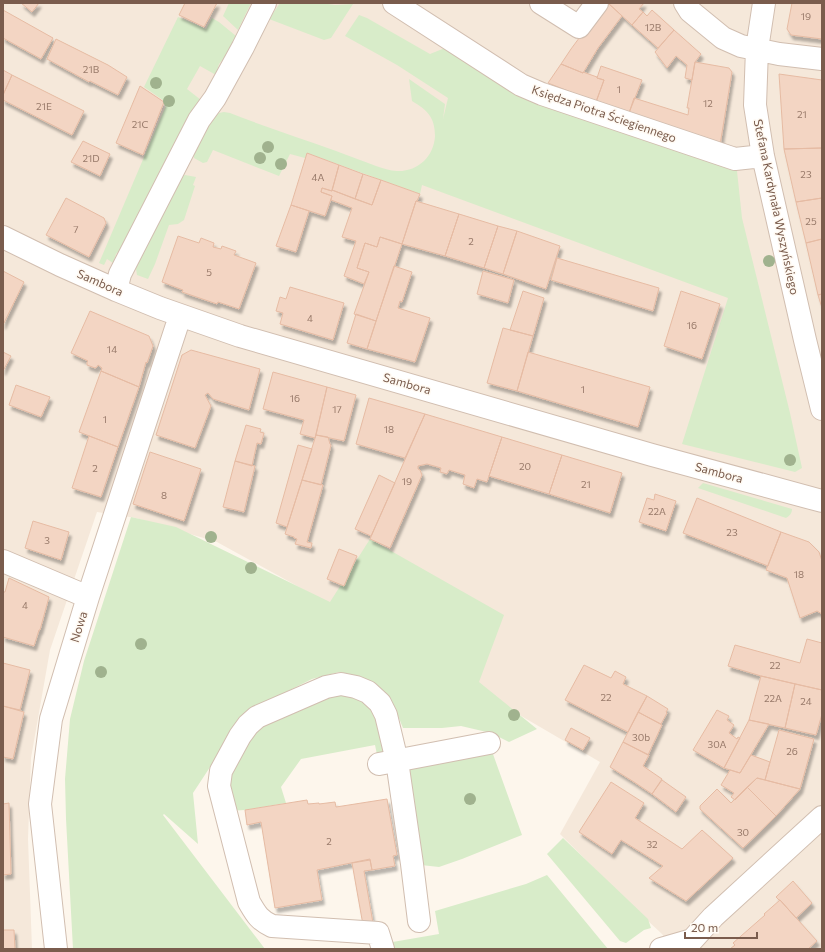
<svg xmlns="http://www.w3.org/2000/svg" width="825" height="952" viewBox="0 0 825 952" font-family="Commissioner,sans-serif">
<defs>
<filter id="shadow"><feDropShadow dx="2.5" dy="4.5" stdDeviation="1" flood-color="#0004"/></filter>
</defs>
<rect width="100%" height="100%" fill="#fdf6ec"/>
<path fill="#f5e8da" d="M3,3H822V949H673L662,934L632,906L560,834L600,762L482,693L432,660L217,542L136,518L97,512L50,650L31,758L28,839L32,949H3Z"/>
<path fill="#d8ecc9" d="M229,3H251L238,30L223,16Z
M280,3H321L335,5L353,4L331,38L324,40L269,19Z
M359,15L367,18L430,54L450,46L521,97L737,171L742,218L790,413L802,468L795,472L682,444L728,298L422,185L420,194L307,153L305,158L290,154L279,176L213,150L207,162L203,163L194,158V149L213,117L219,113L224,112L230,113C265,127 301,138 336,151C349,156 363,161 376,166C383,168 390,171 397,171C417,172 434,157 435,136C435,117 427,110 412,101L409,79L445,104L443,119L448,98L397,65L345,36Z
M178,17L206,29L212,18L219,22L236,36L226,56L219,64L216,75L200,66L187,89L201,100L166,164L159,171V177L124,246L116,254L114,261L113,263L107,259L104,265L99,263L167,103L144,87Z
M185,175L196,177L193,185L195,186L184,220L178,224L169,225L155,264L148,279L137,275L136,269L138,260L180,177Z
M703,483L792,509C792,514 789,516 786,518L698,488Z
M131,517L176,527L330,602L370,539L504,615L479,682L537,729L509,742L491,733L461,726L442,728H403L396,711L389,697L372,683L359,676L339,672L312,679L252,709L239,723L193,793L198,844L164,814L163,815L265,949H73L66,819L65,779L70,719L84,661Z
M326,687L368,692L397,761L489,743L522,835L462,859L439,867L412,864L397,761L379,764L375,745L301,759L281,787L286,803L245,810L226,811L221,771L240,736Z
M563,838L648,919L651,928L644,930L626,943L620,941L547,854Z
M547,875L608,949H383L381,944L439,934L435,911L526,884Z"/>
<path fill="#f3d5c3" stroke="#e6bba3" filter="url(#shadow)" d="M21,3H39L32,12Z
M185,3H217L204,27L179,15Z
M605,3H608L622,16L598,48L583,73L561,64L571,49Z
M608,3H644L639,9L643,12L632,25Z
M792,3H822V39L791,35L787,29Z
M3,10L53,38L41,59L3,38Z
M652,10L674,30L658,48L632,25L643,12L647,16Z
M674,30L701,54L695,62L692,80L685,78L687,65L676,56L667,68L655,52Z
M56,39L108,65L127,77L118,95L90,81L89,82L47,59Z
M695,62L729,68L732,72L720,145L629,113L634,98L688,115L689,108H687Z
M561,64L583,73V72L597,77V78L604,80L596,102L548,83Z
M601,66L642,80L629,113L596,102L604,80L597,78Z
M3,70L12,75L3,95Z
M779,74L822,80V148L784,149Z
M12,75L84,111L72,135L3,100V95Z
M140,86L164,102L143,155L116,143Z
M83,141L110,154L100,176L71,162Z
M822,148V198L796,202L784,149Z
M307,153L339,165L332,191L322,188L321,192L332,196L325,216L291,205Z
M339,165L363,174L355,199L332,190Z
M363,174L381,180L372,205L355,199Z
M381,180L420,194L417,201H416L402,244L380,237L377,247L365,243L357,268L369,272L364,284L344,276L356,241L342,237L352,208L331,200L332,196L321,192L322,188L332,191V190L372,205Z
M66,198L104,218L106,223L89,257L46,235Z
M822,198V239L806,243L796,202Z
M416,201L459,214L445,256L402,244Z
M291,205L309,211L296,252L276,246Z
M459,214L498,226L484,268L445,256Z
M498,226L517,231L503,274L484,268Z
M517,231L560,246L546,289L503,274Z
M178,236L199,243L201,238L214,243L213,247L221,249L222,246L236,251L234,255L256,263L239,309L218,302L217,304L182,292L183,290L162,282Z
M380,237L402,244L376,321L354,314L369,272L357,268L365,243L377,247Z
M822,239V294L818,295L806,243Z
M557,258L659,288L653,311L551,280Z
M394,266L412,272L402,302L400,301L398,308L430,318L415,362L367,349Z
M3,271L24,282L3,325Z
M483,271L514,280L508,303L477,294Z
M290,287L344,303L333,340L280,324L283,313L276,311L280,297L286,299Z
M523,291L544,298L533,336L510,330Z
M681,291L720,304L702,359L664,346Z
M822,294V308L818,295Z
M90,311L149,336L153,346L147,363L146,362L139,387L101,371L102,368L98,365L97,367L95,368L87,365V362L88,361L71,353Z
M356,314L376,321L367,349L347,343Z
M503,328L533,336L517,391L487,383Z
M191,350L260,369L249,410L213,399L208,393L205,395L211,406L195,448L156,435L182,355Z
M3,352L11,356L3,371Z
M528,352L650,387L638,427L517,391Z
M101,371L139,387L118,447L79,432Z
M273,372L327,387L315,438L300,434L304,420L263,409Z
M16,385L50,397L41,417L9,405Z
M327,387L356,395L344,441L316,435Z
M369,398L425,414L405,458L356,444Z
M425,414L502,437L487,482L477,479L474,488L463,484L465,475L449,470L447,474L440,472L441,468L427,464L418,466V469L420,470L422,475L390,548L370,539Z
M246,425L261,429L260,432L264,433L261,444L257,443L252,466L235,461Z
M316,435L328,437L330,444L331,445L321,485L302,480Z
M89,436L118,447L101,497L72,488Z
M502,437L562,455L549,494L489,476Z
M298,445L312,449L287,527L276,523Z
M150,452L201,469L184,521L133,504Z
M562,455L622,473L610,513L549,494Z
M235,461L255,466L244,512L223,507Z
M379,475L395,483L371,536L355,529Z
M302,480L323,485L307,542L312,543L311,548L295,544L297,539L294,538V537L285,534Z
M655,494L676,501L666,531L639,522L647,498L654,500Z
M697,498L781,532L768,566L683,533Z
M33,521L69,532L61,560L25,548Z
M781,532L809,542L819,552L822,561V614L817,611L800,618L787,578L766,570Z
M339,549L357,556L344,586L327,579Z
M9,578L49,597L40,630H39L34,646L3,637V592H5Z
M807,639L822,643V690L761,676L728,666L735,645L800,663Z
M3,663L30,670L20,710L3,706Z
M584,665L611,678L615,671L626,677L623,684L647,696L628,732L565,700Z
M761,676L795,684L785,728L749,720Z
M795,684L822,690V714L816,735L785,728Z
M647,696L668,709L666,712L667,713L661,724L638,712Z
M3,706L24,712L13,759L3,757Z
M717,710L729,716L727,720L734,725L729,733L737,739L738,737L740,738L724,768L693,750Z
M638,712L662,725L648,755L623,742Z
M749,720L769,724L740,773L724,768Z
M571,728L590,738L583,750L565,740Z
M779,730L814,739L800,789L765,780Z
M623,742L649,755L643,766L662,779L652,794L634,782L610,767Z
M751,755L770,762L765,780L757,778L735,800L731,797L734,793L721,785L730,770L740,773Z
M757,778L765,780L800,789L776,816L747,787Z
M662,780L686,797L676,812L652,794Z
M611,782L644,803L635,818L682,849L702,830L733,858L686,901L649,878L663,866L621,840L612,854L579,832Z
M747,787L776,816L743,848L700,809V806L717,789L731,803Z
M387,799L397,855L393,856L395,866L372,870L370,859L317,870L322,900L275,908L261,822L247,825L245,810L307,800L308,804L319,803V804L335,802L336,807Z
M9,803L11,874L3,875V804Z
M370,860L372,870L364,871L373,923L363,925L352,863Z
M793,881L812,903L796,918L780,900H779L776,897Z
M780,900L817,941L808,949H730L735,945L733,943L765,915L764,914Z
M3,930H14L15,949H3Z"/>
<g fill="none" stroke-linecap="round" stroke-linejoin="round">
<defs>
<path id="minor" d="M394,3L521,85L542,94L735,159L763,156
M541,3L579,27L597,3
M685,3L690,11L723,38L741,46L779,54L822,59
M764,3L757,49L755,105L763,156L805,340L822,409
M3,237L60,265L116,290L160,308L240,336L652,455L822,501
M116,290L120,274L199,120L215,98L243,47L265,3
M3,561L88,597
M379,764L489,743
M56,949L40,804L51,719L88,597L180,316
M383,949L378,933L272,926C259,920 256,914 249,902L219,786L221,771L240,736L248,725L257,717L326,687L341,684L356,687L368,692L380,703L386,715L397,761L412,864L419,921
M661,949L692,940
M684,949L713,917L822,817"/>
</defs>
<use href="#minor" stroke="#d1beb0" stroke-width="24"/>
<use href="#minor" stroke="#fff" stroke-width="22"/>
</g>
<g fill="#a0b28e">
<circle cx="156" cy="83" r="6"/>
<circle cx="169" cy="101" r="6"/>
<circle cx="268" cy="147" r="6"/>
<circle cx="260" cy="158" r="6"/>
<circle cx="281" cy="164" r="6"/>
<circle cx="769" cy="261" r="6"/>
<circle cx="790" cy="460" r="6"/>
<circle cx="211" cy="537" r="6"/>
<circle cx="251" cy="568" r="6"/>
<circle cx="141" cy="644" r="6"/>
<circle cx="101" cy="672" r="6"/>
<circle cx="514" cy="715" r="6"/>
<circle cx="470" cy="799" r="6"/>
</g>
<g text-anchor="middle" stroke-width="3" stroke-linejoin="round" paint-order="stroke">
<g font-size="10" fill="#987a6a">
<text x="806" y="20">19</text>
<text x="653" y="31">12B</text>
<text x="91" y="73">21B</text>
<text x="619" y="93">1</text>
<text x="708" y="107">12</text>
<text x="44" y="110">21E</text>
<text x="802" y="118">21</text>
<text x="140" y="128">21C</text>
<text x="91" y="162">21D</text>
<text x="806" y="178">23</text>
<text x="318" y="181">4A</text>
<text x="811" y="225">25</text>
<text x="76" y="233">7</text>
<text x="471" y="245">2</text>
<text x="209" y="276">5</text>
<text x="310" y="322">4</text>
<text x="692" y="329">16</text>
<text x="112" y="353">14</text>
<text x="583" y="393">1</text>
<text x="295" y="402">16</text>
<text x="337" y="413">17</text>
<text x="105" y="423">1</text>
<text x="389" y="433">18</text>
<text x="525" y="470">20</text>
<text x="95" y="472">2</text>
<text x="407" y="485">19</text>
<text x="586" y="488">21</text>
<text x="164" y="499">8</text>
<text x="657" y="515">22A</text>
<text x="732" y="536">23</text>
<text x="47" y="544">3</text>
<text x="799" y="578">18</text>
<text x="25" y="609">4</text>
<text x="775" y="669">22</text>
<text x="606" y="701">22</text>
<text x="773" y="702">22A</text>
<text x="806" y="705">24</text>
<text x="641" y="741">30b</text>
<text x="717" y="748">30A</text>
<text x="792" y="755">26</text>
<text x="743" y="836">30</text>
<text x="329" y="845">2</text>
<text x="652" y="848">32</text>
</g>
<g font-size="12" fill="#7a5c4d" stroke="#fffaf3">
<text transform="translate(604 114) rotate(19)" y="4">Księdza Piotra Ściegiennego</text>
<text transform="translate(776 207) rotate(78)" y="4">Stefana Kardynała Wyszyńskiego</text>
<text transform="translate(100 283) rotate(24)" y="4">Sambora</text>
<text transform="translate(407 384) rotate(16)" y="4">Sambora</text>
<text transform="translate(719 473) rotate(15)" y="4">Sambora</text>
<text transform="translate(79 627) rotate(-73)" y="4">Nowa</text>
</g>
</g>
<rect width="825" height="952" fill="none" stroke="#7a5c4d" stroke-width="8"/>
<path d="M685 932v6h72v-6" fill="none" stroke="#7a5c4d" stroke-width="2"/>
<text x="691" y="932" font-size="12" fill="#7a5c4d" stroke="#fffaf3" stroke-width="3" paint-order="stroke">20 m</text>
</svg>
